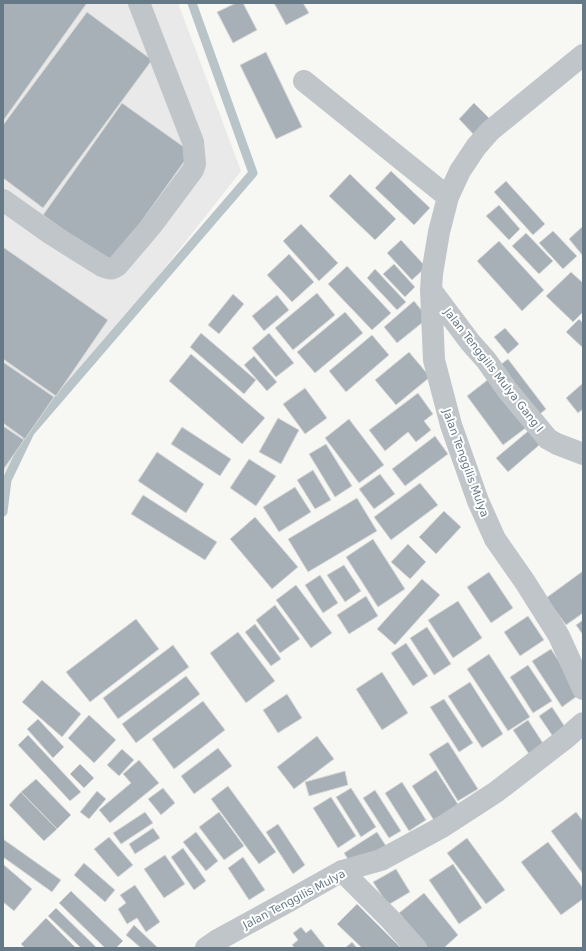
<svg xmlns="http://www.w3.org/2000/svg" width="586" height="951" viewBox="0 0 586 951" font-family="'DejaVu Sans',sans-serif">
<rect width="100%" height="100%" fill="#f7f7f4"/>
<path fill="#e8e9e8" d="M3,3H178L241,171L13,461L3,516Z"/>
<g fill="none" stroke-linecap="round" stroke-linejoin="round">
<path stroke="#b8c4c8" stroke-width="9" d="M3,512L7,480L30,432L253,173L192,3"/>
</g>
<path fill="#a7b0b6" stroke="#d9d9d7" d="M3,3H87L3,121Z
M236,3H243L257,30L233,43L217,12Z
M274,3H303L309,13L286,25Z
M87,12L152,60L43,208L3,178V125Z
M266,52L302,127L276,139L240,65Z
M122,103L191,152L111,264L43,215Z
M474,103L492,121L476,137L459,119Z
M391,171L430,208L414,225L375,188Z
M350,174L396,219L375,240L329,196Z
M506,181L545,224L533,235L494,192Z
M499,205L520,229L509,240L486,216Z
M301,224L338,263L319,281L283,241Z
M583,226V256L569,239Z
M553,231L577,256L563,269L539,243Z
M526,233L553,261L539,274L512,246Z
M401,240L426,267L412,280L387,253Z
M499,241L544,290L522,311L477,261Z
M3,247L108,320L56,396L3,359Z
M289,254L314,282L292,302L267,275Z
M394,264L415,287L405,297L383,274Z
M347,266L391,313L372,330L328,284Z
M375,269L406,302L397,310L367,278Z
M571,272L583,283V312L573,322L546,296Z
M317,293L335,315L293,350L275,328Z
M233,294L244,304L219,334L208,325Z
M277,295L289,310L264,331L252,316Z
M414,301L428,318L397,343L384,327Z
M345,312L363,333L315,373L297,352Z
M579,319L583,323V348L566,332Z
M505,328L519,344L508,354L494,337Z
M201,333L256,380L244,394L190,347Z
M269,333L294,363L276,377L252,348Z
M372,335L389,355L346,392L329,371Z
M409,352L430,377L396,405L375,380Z
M191,354L265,418L242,444L169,381Z
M254,356L277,382L267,391L244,365Z
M508,359L546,409L535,418L496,368Z
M3,362L54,397L25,439L3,423Z
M490,378L527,427L503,445L467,396Z
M583,383V409L578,413L566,398Z
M305,388L327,418L305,434L283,404Z
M418,393L433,414L424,421L431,430L416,442L408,432L385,451L369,430Z
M278,418L299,430L281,464L259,452Z
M349,419L384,465L359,483L325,438Z
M3,426L24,440L3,470Z
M182,427L231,459L220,476L171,444Z
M533,427L544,441L508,472L496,458Z
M435,436L448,454L405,486L392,469Z
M326,444L352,486L335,497L309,454Z
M157,452L204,484L186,513L138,481Z
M249,459L276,476L256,506L230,488Z
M313,470L331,500L315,509L297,480Z
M380,474L395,494L374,509L359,489Z
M420,483L438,505L391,540L374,517Z
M295,487L311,512L279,532L263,507Z
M143,495L217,542L205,560L131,514Z
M357,498L377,531L308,572L288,539Z
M444,511L461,527L436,554L419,537Z
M255,517L298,567L272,589L230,539Z
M373,539L405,589L378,607L346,557Z
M408,544L426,562L410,579L391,562Z
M344,565L361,591L345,602L327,575Z
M583,571V613L566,625L546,598Z
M489,572L513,608L491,623L467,587Z
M320,575L338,603L323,613L305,585Z
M422,579L440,595L395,645L377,629Z
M296,585L332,633L311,648L276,600Z
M366,596L378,616L349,634L337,615Z
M458,601L482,638L453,658L428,620Z
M275,605L300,639L280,653L256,620Z
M528,616L544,640L520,656L504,632Z
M136,619L159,649L90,702L66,672Z
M583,620V635L576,625Z
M255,624L281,659L271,666L245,632Z
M427,627L451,664L434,675L410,638Z
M238,632L275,681L246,703L210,653Z
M406,643L428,676L413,686L391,653Z
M173,645L189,667L118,719L103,698Z
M551,649L580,694L562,707L532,661Z
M489,654L530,717L508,731L467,669Z
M528,665L552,701L533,713L510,677Z
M382,672L408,713L382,730L356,689Z
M186,676L200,694L136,743L122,724Z
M42,680L81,714L62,737L22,702Z
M470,682L503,734L482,748L448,696Z
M287,694L302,718L278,733L263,710Z
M444,699L473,743L459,752L430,707Z
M203,701L225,730L174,769L152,739Z
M552,707L569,733L556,741L539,716Z
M89,715L116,740L94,763L68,738Z
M38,719L64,747L53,758L27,729Z
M528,720L548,751L533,760L513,730Z
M28,735L81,792L70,801L18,745Z
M317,736L334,759L294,789L277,767Z
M448,742L478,789L458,801L429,754Z
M218,748L232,766L194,794L181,776Z
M122,749L134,760L119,776L107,765Z
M139,760L159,783L110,823L99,810L131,783L123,774Z
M80,764L94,778L84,788L70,774Z
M436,770L459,806L435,822L412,786Z
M345,771L348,785L309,796L305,782Z
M36,779L71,815L57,829L21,792Z
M402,782L426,820L409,831L385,793Z
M228,786L276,852L259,864L211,799Z
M163,788L175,803L161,815L148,799Z
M351,788L376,827L361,837L336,797Z
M375,790L401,831L389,838L363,798Z
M97,791L106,799L89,819L80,812Z
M21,792L57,829L44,841L9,805Z
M331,797L356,836L338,848L313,808Z
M145,812L153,823L121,844L113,833Z
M219,812L244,846L224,860L199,827Z
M576,812L583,821V874L551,831Z
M278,824L305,865L293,874L266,832Z
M153,828L160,838L135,854L129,844Z
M196,832L218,861L206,871L183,842Z
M377,832L386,846L353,867L344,853Z
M109,837L133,865L118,877L94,849Z
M467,838L505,890L486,904L447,853Z
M3,839L61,880L52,892L3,857Z
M548,842L583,888V899L561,915L521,862Z
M183,848L206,881L194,890L171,857Z
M165,855L185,884L164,898L144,869Z
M243,857L265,890L249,900L228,868Z
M84,863L115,890L105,902L74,875Z
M453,864L482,908L459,924L429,880Z
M4,865L32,889L14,911L3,902V866Z
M396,869L410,892L388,905L373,882Z
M135,885L160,922L146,932L137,918L127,924L118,909L126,903L120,895Z
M71,891L123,941L116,948H105L59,903Z
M424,893L458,935L444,948H428L399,913Z
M357,904L401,948H362L337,924Z
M56,908L97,948H81L48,916Z
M46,918L76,948H25L21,944Z
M134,925L158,948H141L126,935Z
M301,927L306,933L311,929L326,948H295L292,945L298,940L293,933Z
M352,942L357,948H345Z"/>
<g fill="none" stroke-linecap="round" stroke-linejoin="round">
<path stroke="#c0c5c9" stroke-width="22" d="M583,55L490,131L476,147L460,171L448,197L439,232L432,274L431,290L434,360L451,425L478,501L495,539L525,582L559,636L583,689
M304,81L448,197
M3,200L51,234L102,266C109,269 112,270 118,265L152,225L193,170L195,164L193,142L139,3
M431,290L470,342L486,360L508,391L548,439L557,444L583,454
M342,871L389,918L416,948
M206,948L216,941L287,902L342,871L381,860L442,827L496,792L566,738L583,723"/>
</g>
<g text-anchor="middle" stroke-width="4" stroke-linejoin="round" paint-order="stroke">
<g font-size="11" fill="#667986" stroke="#fff">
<text transform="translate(494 370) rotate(52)" y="4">Jalan Tenggilis Mulya Gang I</text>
<text transform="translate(466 463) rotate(70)" y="4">Jalan Tenggilis Mulya</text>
<text transform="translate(294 899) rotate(-28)" y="4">Jalan Tenggilis Mulya</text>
</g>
</g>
<rect width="586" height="951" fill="none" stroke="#667986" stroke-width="8"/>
</svg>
